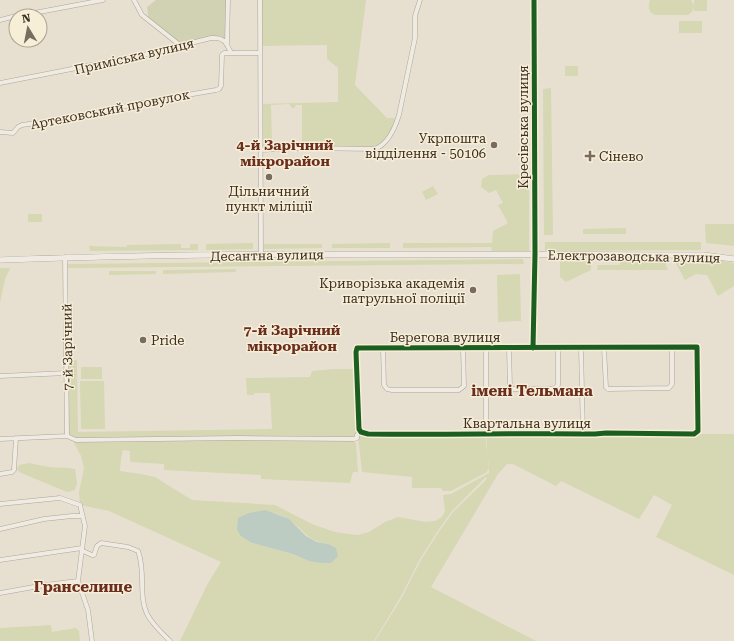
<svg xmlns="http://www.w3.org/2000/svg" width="734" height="641" viewBox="0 0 734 641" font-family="'Roboto Serif',serif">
<rect width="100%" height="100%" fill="#e7e0d1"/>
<path fill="#d6d7b3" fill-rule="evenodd" d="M260,0H366L355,85L387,118H394L396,123L382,146L375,149L260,150V104L338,102V68L327,59V45L260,46ZM289,104L292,108H294L296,105H302V144H272L271,105Z
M650,0H691L694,6V0H707V11H694V7L692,12L688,15H655C648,12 648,6 650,0Z
M679,21H702V33H679Z
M565,66H578V76H565Z
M551,88L553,235H544L543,89Z
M529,174V251H492L491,247L403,248V243H492L493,231L508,223L498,205L503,203L496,190L489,193L481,187L482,179L489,175Z
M433,186L438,194L426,200L422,192Z
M28,214H42V222H28Z
M705,224H734V246L706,243Z
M626,228V234H583V229Z
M545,242H701V250L545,251Z
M253,243V249L206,250V244Z
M390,243V248H332V244Z
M181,244V248H190V244H198V250L90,251L89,246L127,247V245Z
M264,244H322V248L264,249Z
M523,259L524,264L68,268V264Z
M710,259L734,263V286L718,296L707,275L696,274L685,280L674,260Z
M620,260H666V266L668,270H597L598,265H620Z
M560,261H591V270L566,282L560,277Z
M0,268H10V269L5,279L0,303Z
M236,269V272L163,274V270Z
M109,271H156V274L109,275Z
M520,274L521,321L498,322L497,275Z
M77,360L78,432L272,429L270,393H254V395H247L246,378L310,377L312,371L333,369H357L361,432L352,440L356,443L358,472H353L350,483L261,479V475L164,470V464L130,462V451L123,450L121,459L120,471L141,474L155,477L192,500L275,505L312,524L335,532L349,534L358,535L369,532L385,522L398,517L426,522L435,521L442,517L445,511L443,495L451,494L489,473L486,433L734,434V575L656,537L672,505L654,495L639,519L561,481L556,486L513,464H507L498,474L431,587L536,641H375L401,599L421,560L440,530L453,512L486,480L487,476L452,511L439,529L420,559L400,598L374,641H180L207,585L221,562L109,511L80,505L79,492L84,468L81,456L72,439L67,436V361ZM266,510C274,513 283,515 289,520C306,531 305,540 328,544L309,561L293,554L252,543Z
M81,367H102V379H81Z
M80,381H104L105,429H81Z
M361,435L377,436H463L485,435L489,466L487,472L451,491H443L441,488H412V477L362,472L358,436Z
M29,463C36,464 42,466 49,467C58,468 66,467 75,469L77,483L75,490L67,492L19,472L17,469L19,465Z
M51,625L52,632L76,628L79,631L80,641H0V628Z"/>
<path fill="#d1d1b3" d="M156,0H228L227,43L216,38L181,46L149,22L147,7Z"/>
<path fill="#bcccc2" d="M266,510L289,519L306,536L317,542L328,544L336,548L338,556L331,563H322L309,561L293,554L252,543L241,536L237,530L238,518L249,513Z"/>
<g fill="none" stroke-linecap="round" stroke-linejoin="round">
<defs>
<path id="minor" d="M134,0L142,15L181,46
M260,0L261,255
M18,16L103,0
M0,20L16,16
M227,43L228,0
M0,83L143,55L211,38C224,37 226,42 231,53H260
M0,132L13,133L18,127L22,125L66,119L141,103L216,90L219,89L221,86L222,55L224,53H231
M260,150L302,148L375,149C388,144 395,128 399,115L415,38V16L420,0
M65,257L67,436
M697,347L698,431L694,434L606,433L595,434C519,433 444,435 368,434L361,432L359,429L356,352L357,348Z
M383,348L384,385L387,389L392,390H459L464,386L463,348
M486,348V433
M509,348L510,387L511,389H554L558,385V348
M533,348L535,254
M581,348L583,434
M604,348L606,387L608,389L669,388L672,384V348
M0,376L67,373
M67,436L76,440L238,438L354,439L357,438V435L361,432
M0,439L67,436
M0,474L12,472L14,470L16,438
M0,504L60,498L80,505L85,526L78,581L88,610L92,641
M0,529L44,519L72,516H82
M83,551L92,555H94L97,546L101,543L128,547L138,551C146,571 138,595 147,614C152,624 162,633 170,641
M0,560L82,548
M0,593L45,585L78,581"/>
<path id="tertiary" d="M534,0L535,254"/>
<path id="secondary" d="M0,260C234,251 469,255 703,255L734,259"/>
</defs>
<use href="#minor" stroke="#ada599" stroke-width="5"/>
<use href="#tertiary" stroke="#ada599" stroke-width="5.5"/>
<use href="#secondary" stroke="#9c958a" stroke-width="6"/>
<use href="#minor" stroke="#efebe3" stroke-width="4"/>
<use href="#tertiary" stroke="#efebe3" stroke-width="4.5"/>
<use href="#secondary" stroke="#efebe3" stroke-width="5.5"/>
<defs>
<path id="cycleway" d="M697,347L698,431L694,434L606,433L595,434C519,433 444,435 368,434L361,432L359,429L356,352L357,348Z
M533,348L535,254L534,0"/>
</defs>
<use href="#cycleway" stroke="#f7eed8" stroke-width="8"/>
<use href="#cycleway" stroke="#1b5e20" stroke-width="5"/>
</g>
<g fill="#786c5e" stroke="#f7eed8" stroke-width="1.5">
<circle cx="494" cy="145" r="4"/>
<path d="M588 150h4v4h4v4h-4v4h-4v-4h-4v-4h4z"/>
<circle cx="269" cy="177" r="4"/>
<circle cx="473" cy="290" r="4"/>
<circle cx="143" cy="340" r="4"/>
</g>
<g text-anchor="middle" stroke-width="3" stroke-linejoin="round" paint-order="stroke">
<g font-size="13" fill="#3d2e20" stroke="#f7eed8">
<text transform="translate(134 56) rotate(-13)" y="5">Приміська вулиця</text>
<text transform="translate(110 109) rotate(-11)" y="5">Артековський провулок</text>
<text transform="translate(523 127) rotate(-90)" y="5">Кресівська вулиця</text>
<text transform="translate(267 255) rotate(-1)" y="5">Десантна вулиця</text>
<text transform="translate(634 256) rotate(1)" y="5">Електрозаводська вулиця</text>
<text x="445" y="342">Берегова вулиця</text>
<text transform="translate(67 347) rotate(-91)" y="5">7-й Зарічний</text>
<text x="527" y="428">Квартальна вулиця</text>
</g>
<g font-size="13" fill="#3d2e20" stroke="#f7eed8" text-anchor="end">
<text x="486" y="143">Укрпошта<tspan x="486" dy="15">відділення - 50106</tspan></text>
<text x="599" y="161" text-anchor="start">Сінево</text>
<text x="269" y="196" text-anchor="middle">Дільничний<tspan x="269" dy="15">пункт міліції</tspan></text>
<text x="465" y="288">Криворізька академія<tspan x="465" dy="15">патрульної поліції</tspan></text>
<text x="151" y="345" text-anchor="start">Pride</text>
</g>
<g font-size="14" font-weight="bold" fill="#6b2e1e" stroke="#f7eed8">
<text x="285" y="150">4-й Зарічний<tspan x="285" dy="16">мікрорайон</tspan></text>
<text x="292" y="335">7-й Зарічний<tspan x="292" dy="16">мікрорайон</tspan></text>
</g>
<g font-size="15" font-weight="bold" fill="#6b2e1e" stroke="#f7eed8">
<text x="532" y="396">імені Тельмана</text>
<text x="83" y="592">Гранселище</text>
</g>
</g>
<g transform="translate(28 28) rotate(350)"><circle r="19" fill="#f7eed8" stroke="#ada18e"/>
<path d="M0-3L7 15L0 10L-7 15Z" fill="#786c5e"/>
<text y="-6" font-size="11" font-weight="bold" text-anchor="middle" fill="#3d2e20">N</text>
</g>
</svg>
